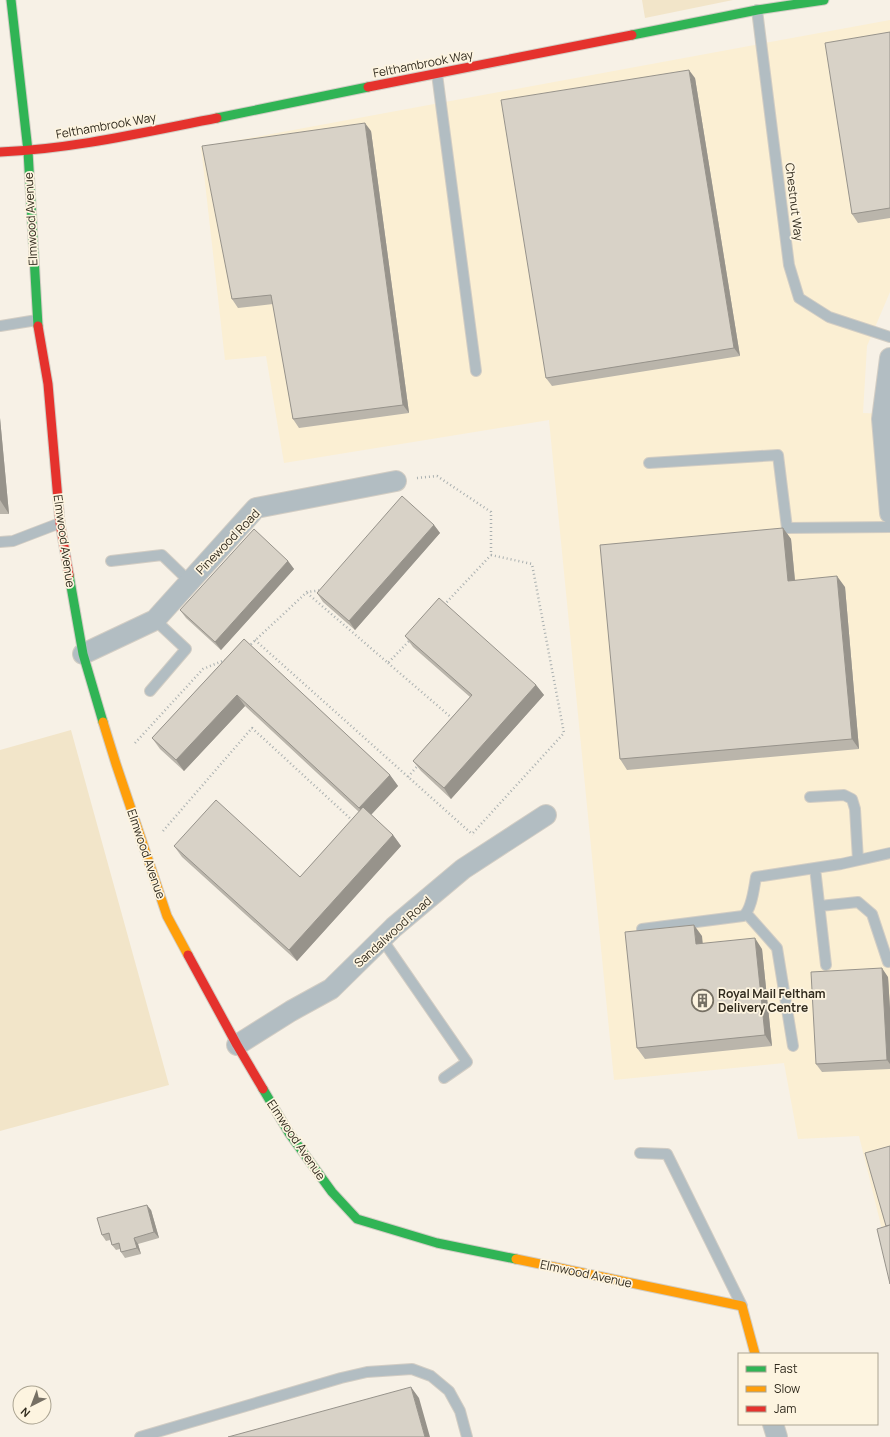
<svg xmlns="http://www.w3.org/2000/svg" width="890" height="1437" viewBox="0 0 890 1437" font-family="Manrope,sans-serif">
<rect width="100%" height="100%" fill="#f7f1e6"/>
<path fill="#fbefd3" d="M890,20V292L867,346L863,413L889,414L890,410V1262L859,1136L798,1139L784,1063L614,1080L549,420L284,463L266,356L225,360L201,147Z"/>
<path fill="#f2e5c9" d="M642,0H733L645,18Z
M71,730L169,1085L0,1131V750Z"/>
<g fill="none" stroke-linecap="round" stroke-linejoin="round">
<defs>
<path id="lane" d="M757,10L789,265L799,298L829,317L890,337
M437,74L476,371
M0,326L37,320
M649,463L778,455L787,528L890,527
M0,542L13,541L60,523
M111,561L162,555L190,582
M150,691L186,649L155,620
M810,797L844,795L852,799L855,809L858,860
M815,868L826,965
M820,906L858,902L872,914L888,962
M746,913L777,948L793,1046
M642,929L743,916C752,910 754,887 756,877L841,864L890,853
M382,939L467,1062L444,1078
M640,1153L667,1154L742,1306
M140,1437L341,1378L367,1372L412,1369L431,1376L449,1391L460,1411L467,1437"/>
<path id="street" d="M890,358L882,419L890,513
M83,654L155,620L256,508L396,481
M237,1045L291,1011L331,989L394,927L463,869L546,815
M773,1424L777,1437"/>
<path id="fast" d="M11,0L28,151L38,326
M632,35L757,10L824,0
M217,118L368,87
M69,575L83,654L103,722
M263,1089L289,1133L332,1192L357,1219L437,1243L516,1259"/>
<path id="slow" d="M103,722L116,764L167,916L188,955
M516,1259L742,1306L755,1354"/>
<path id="jam" d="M368,87L632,35
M0,152C73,149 145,132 217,118
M38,326L48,384L60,523L69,575
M188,955L237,1045L263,1089"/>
</defs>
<use href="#lane" stroke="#d2cdc4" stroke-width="12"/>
<use href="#street" stroke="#d2cdc4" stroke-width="22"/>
<use href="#fast" stroke="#d2cdc4" stroke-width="11"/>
<use href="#slow" stroke="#d2cdc4" stroke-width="11"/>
<use href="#jam" stroke="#d2cdc4" stroke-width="11"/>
<path stroke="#aab0b0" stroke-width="2.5" stroke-dasharray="1 3" stroke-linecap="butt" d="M417,478L437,476L491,512V555L532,564L564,733L472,834L473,835
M307,593L388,663L411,639
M444,605L491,555
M255,640L472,834
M248,647L307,592L322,590
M388,663L453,719
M135,743L203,669L225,660
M408,777L419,764
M163,831L252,728L353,821"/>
<use href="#lane" stroke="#b2bdc2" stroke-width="10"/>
<use href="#street" stroke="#b2bdc2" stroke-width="20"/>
<use href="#fast" stroke="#30b455" stroke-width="9"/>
<use href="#slow" stroke="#ff9f0a" stroke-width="9"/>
<use href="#jam" stroke="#e5322d" stroke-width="9"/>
</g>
<path fill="#bab5ab" d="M890,32V218L858,223L852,214Z
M695,78L740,356L552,386L546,378Z
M371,131L409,413L299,428L293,419L273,304L238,308L232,299Z
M0,418L9,514H0Z
M434,525L440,533L355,630L323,602L317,593Z
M783,528L791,539L795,580L845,587L859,749L627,770L620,759Z
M288,561L294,569L221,650L186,618L180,610Z
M405,636L536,685L544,695L451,799L421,771L413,761L470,697L413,647Z
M244,639L390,775L398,786L371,815L393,835L401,846L297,961L182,857L174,846L300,877L359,812L245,706L184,771L160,749L152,738Z
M702,936V943L762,949L772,1046L645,1059L637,1048Z
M888,977L890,1009V1069L822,1072L816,1064Z
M151,1210L159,1238L138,1244L141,1254L125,1258L121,1252L120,1249L116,1250L112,1245L110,1240L106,1241L102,1235Z"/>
<path fill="#97938b" d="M689,70L695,78L740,356L734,348Z
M365,123L371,131L409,413L403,405Z
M0,418L9,514L0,500Z
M434,525L440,533L355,630L349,621Z
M783,528L791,539L796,592L788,581Z
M288,561L294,569L221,650L215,642Z
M837,576L845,587L859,749L852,739Z
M536,685L544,695L451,799L444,788Z
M237,695L245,706L184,771L176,760Z
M390,775L398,786L367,819L359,808Z
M393,835L401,846L297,961L289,950Z
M694,925L702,936L704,955L696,944Z
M755,938L762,949L772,1046L765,1035Z
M882,968L888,977L890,1009V1064L887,1060Z
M147,1205L151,1210L159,1238L154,1232Z
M134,1238L138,1244L141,1254L137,1248Z
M411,1387L419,1398L430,1437H425Z"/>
<path fill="#d8d2c7" stroke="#97938b" d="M890,32V208L852,214L825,43Z
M689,70L734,348L546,378L501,100Z
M365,123L403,405L293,419L271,295L232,299L202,146Z
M402,496L434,525L349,621L317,593Z
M783,528L788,581L837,576L852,739L620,759L600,545Z
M254,529L288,561L215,642L180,610Z
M439,598L536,685L444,788L413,761L472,695L405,636Z
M244,639L390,775L359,808L237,695L176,760L152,738Z
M216,800L300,877L363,807L393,835L289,950L174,846Z
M694,925L696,944L755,938L765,1035L637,1048L625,932Z
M882,968L887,1060L816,1064L811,972Z
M890,1146V1225L886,1226L865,1153Z
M147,1205L154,1232L134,1238L137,1248L121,1252L119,1243L112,1245L109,1233L102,1235L97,1218Z
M890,1225V1284L877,1229Z
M411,1387L425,1437H228Z"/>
<defs>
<symbol id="building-ring" viewBox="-11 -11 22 22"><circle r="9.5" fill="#fdf4e0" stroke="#767064" stroke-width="1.5"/><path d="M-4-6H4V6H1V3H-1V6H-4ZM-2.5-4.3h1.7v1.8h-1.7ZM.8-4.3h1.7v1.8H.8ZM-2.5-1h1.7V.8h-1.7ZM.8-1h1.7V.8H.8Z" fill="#767064"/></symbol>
</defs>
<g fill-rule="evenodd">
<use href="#building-ring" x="690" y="988" width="25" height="25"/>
</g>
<g text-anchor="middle" stroke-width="3.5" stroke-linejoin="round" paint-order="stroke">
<g font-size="12" fill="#312b1e" stroke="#fdf4e0">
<text transform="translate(423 64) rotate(-11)" y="4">Felthambrook Way</text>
<text transform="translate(106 126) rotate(-10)" y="4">Felthambrook Way</text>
<text transform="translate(794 202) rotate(83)" y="4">Chestnut Way</text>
<text transform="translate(31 219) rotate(-93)" y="4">Elmwood Avenue</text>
<text transform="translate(64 541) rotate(82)" y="4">Elmwood Avenue</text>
<text transform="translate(228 542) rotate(-46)" y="4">Pinewood Road</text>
<text transform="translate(146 854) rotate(71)" y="4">Elmwood Avenue</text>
<text transform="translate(393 932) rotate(-42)" y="4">Sandalwood Road</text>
<text transform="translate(296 1140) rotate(56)" y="4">Elmwood Avenue</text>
<text transform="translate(586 1274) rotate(12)" y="4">Elmwood Avenue</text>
</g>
<g font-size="12" font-weight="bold" fill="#312b1e" stroke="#fdf4e0" text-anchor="start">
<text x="718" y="998">Royal Mail Feltham<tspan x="718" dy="14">Delivery Centre</tspan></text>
</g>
</g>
<rect x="738" y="1353" width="140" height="72" fill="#fdf4e0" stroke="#aba492"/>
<rect x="746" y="1366" width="20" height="6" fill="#30b455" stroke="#aba492"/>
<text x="774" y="1373" font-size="12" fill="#312b1e">Fast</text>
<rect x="746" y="1386" width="20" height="6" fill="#ff9f0a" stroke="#aba492"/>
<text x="774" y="1393" font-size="12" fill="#312b1e">Slow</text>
<rect x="746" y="1406" width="20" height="6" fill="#e5322d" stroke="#aba492"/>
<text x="774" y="1413" font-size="12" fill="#312b1e">Jam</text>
<g transform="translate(32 1405) rotate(222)"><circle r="19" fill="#fdf4e0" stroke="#aba492"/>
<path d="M0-3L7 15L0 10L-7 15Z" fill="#767064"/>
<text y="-6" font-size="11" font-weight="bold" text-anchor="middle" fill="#312b1e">N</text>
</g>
</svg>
